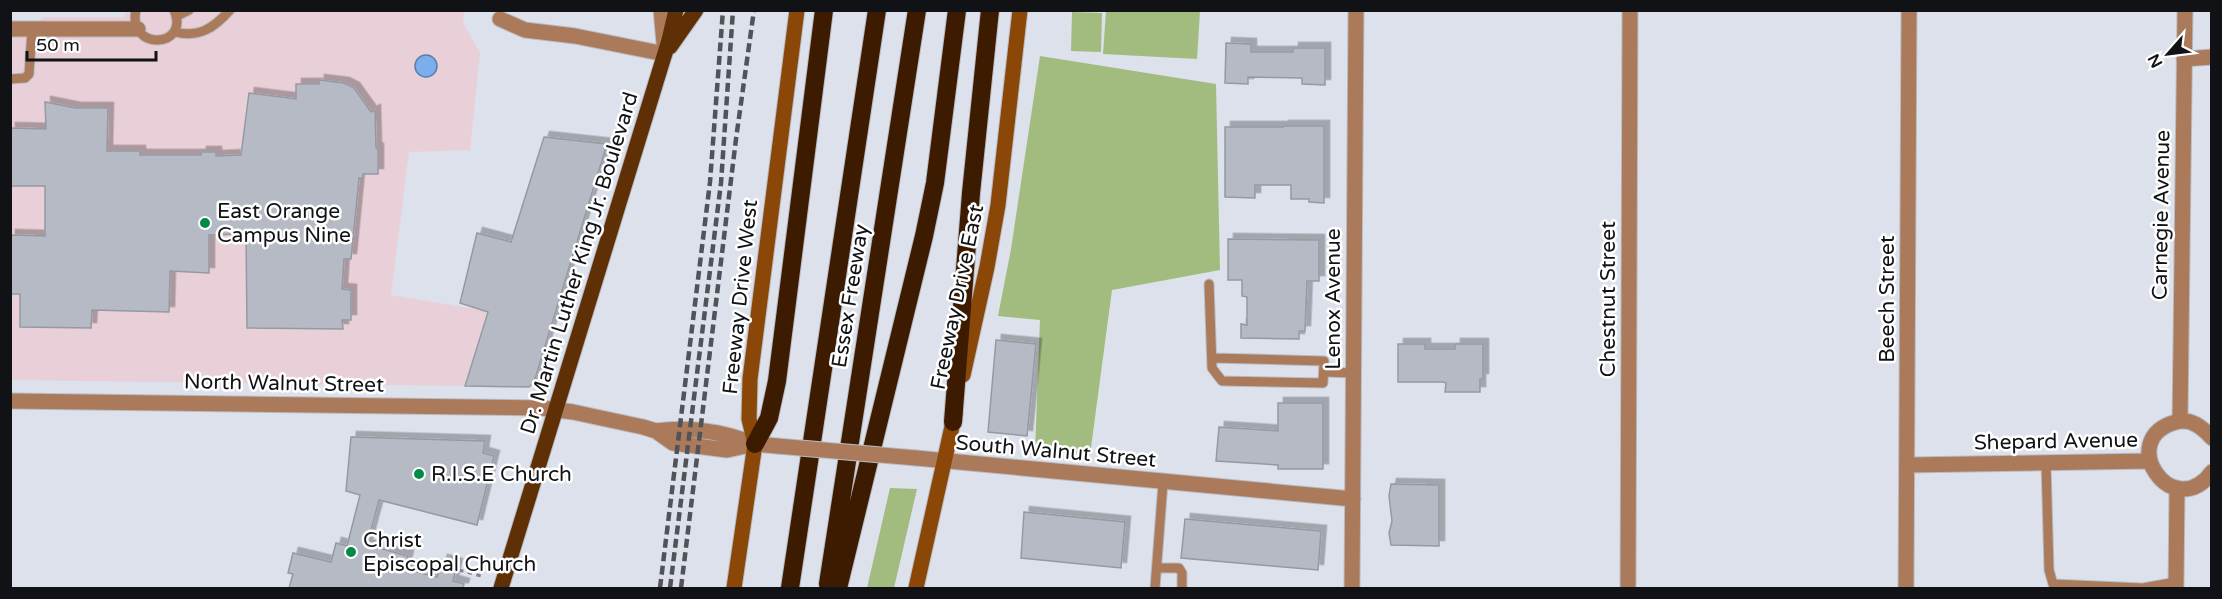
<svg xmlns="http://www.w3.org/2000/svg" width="2222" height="599" viewBox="0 0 2222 599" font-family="'Varela Round',sans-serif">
<defs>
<filter id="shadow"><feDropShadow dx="5.5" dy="-5.5" stdDeviation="0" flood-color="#0004"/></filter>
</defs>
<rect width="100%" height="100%" fill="#dde1eb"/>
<path fill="#e9cfd7" d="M126,10L464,11L463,23L480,53L470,150L409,152L391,295L487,311L464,386L11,380V20L40,21L43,17H124Z"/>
<path fill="#a2bc80" d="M1106,11H1200L1197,59L1103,54Z
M1072,12L1102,13L1101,52L1071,51Z
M1040,56L1216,84L1220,270L1112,290L1090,455L1035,451L1040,320L998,316L1011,249Z
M890,488L917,489L894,588H867Z"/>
<path fill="#7baeed" stroke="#5b7fac" stroke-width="1.5" d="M415 66a11 11 0 1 1 22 0a11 11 0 1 1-22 0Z"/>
<path fill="#b6bac4" stroke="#9599a2" stroke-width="1.5" filter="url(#shadow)" d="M1226,43L1251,44V52H1293V48H1325V85L1302,84V78L1248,77V84L1225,83Z
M319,80L344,83L354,88L371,112L375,110L376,148L378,149V174H363V178H359L351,259H344L342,289L351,290V320H342L343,329L247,328L246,234L209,235V273L170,271L169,312L92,310L91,328L20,327V294H10V235L45,236V186H10V128L46,129L45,102L76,108H108L107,151H140V155H201V152H216V156L241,155L249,93L296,99V84H319Z
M1283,126H1324V203L1309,202V199H1291V185H1255V198L1225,197V127H1283Z
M544,137L607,144L534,382L529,387L465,386L488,312L460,303L477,233L511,242Z
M1228,239L1319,240V281H1307L1305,331H1299V339L1241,338V324L1247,325V297L1242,296V280H1228Z
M996,340L1036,344L1027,436L988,432Z
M1398,344H1425V349H1455V344H1483V379H1480V392H1445L1446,383L1443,382H1398Z
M1278,403H1323V469H1278V465L1216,461L1219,427L1278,431Z
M351,437L485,441L483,453L494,456L477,525L379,500L367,545L408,556L405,569L437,577L442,560L457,564L453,581L464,584L463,588H289L293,574L288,573L293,553L331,562L336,543L347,546L360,495L346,491Z
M1391,484L1439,485V546L1391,545L1389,533L1392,521L1389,496Z
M1024,512L1125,522L1121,568L1021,558Z
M1185,519L1321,531L1318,570L1181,558Z"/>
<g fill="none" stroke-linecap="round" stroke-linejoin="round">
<defs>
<path id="lane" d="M136,10C127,52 191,48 174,10
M177,16L189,10
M175,32C199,38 214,28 230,10
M10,79L25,78L29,74L32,29
M1209,284L1212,368L1222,381L1323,383L1324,361L1212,358
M1324,372L1353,373
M2046,463L2049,570L2053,584L2143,588L2176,582
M1157,568H1179L1182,573V588
M1155,588L1163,483"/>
<path id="street" d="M500,19L525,30L575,36L665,54L661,10
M10,29H138
M2184,59L2212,57
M10,401L542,408L573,412L643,427L656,431L673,443L727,450L755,444L777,446
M2180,421L2185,10
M656,431C690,426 724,432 755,444
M2212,438C2202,427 2191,418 2176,422C2114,439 2173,525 2212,472
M916,458L1353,499
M1907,465L2149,461
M1352,588L1356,10
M1628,588L1630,10
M1906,588L1909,10
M2176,588L2177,488"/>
<path id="secondary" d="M963,375L987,267L998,205L1020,10
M734,588L755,444L749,419L750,379L797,10
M916,588L955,413"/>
<path id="primary" d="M670,47L696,10
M501,588L669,40L676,10"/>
<path id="highway" d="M953,422L971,193L990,10
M755,444L769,418L777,381L824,10
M828,584L917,10
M790,588L877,10
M838,588L924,236L935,183L957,10"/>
</defs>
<use href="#lane" stroke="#b8bcc4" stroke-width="11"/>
<use href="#street" stroke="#b8bcc4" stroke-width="17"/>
<use href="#secondary" stroke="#b8bcc4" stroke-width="17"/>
<use href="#primary" stroke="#b8bcc4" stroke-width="17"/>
<use href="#highway" stroke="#b8bcc4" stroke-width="20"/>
<path stroke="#80838a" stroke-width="3" stroke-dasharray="4.5 4.5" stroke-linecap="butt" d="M459,570L481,576"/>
<use href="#lane" stroke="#aa7a5a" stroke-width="9"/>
<use href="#street" stroke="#aa7a5a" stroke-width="15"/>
<use href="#secondary" stroke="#8a4707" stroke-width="15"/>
<use href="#primary" stroke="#5f3006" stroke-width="15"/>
<use href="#highway" stroke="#3d1b00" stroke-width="18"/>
<path stroke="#515358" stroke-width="4.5" stroke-dasharray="9 4.5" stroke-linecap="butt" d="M660,588L710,182L723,10
M670,588L721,183L733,10
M681,588L736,139L754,10"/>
<defs>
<path id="street-bridge" d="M777,446L916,458"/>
</defs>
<use href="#street-bridge" stroke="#b8bcc4" stroke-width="17" stroke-linecap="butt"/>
<use href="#street-bridge" stroke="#aa7a5a" stroke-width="15"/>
</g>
<g fill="#048a47" stroke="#fff" stroke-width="2">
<circle cx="205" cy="223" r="6"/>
<circle cx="419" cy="474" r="6"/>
<circle cx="351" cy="552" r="6"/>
</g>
<g text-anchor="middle" stroke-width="5" stroke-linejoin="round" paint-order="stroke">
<g font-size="21" fill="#111215" stroke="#fff" text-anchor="start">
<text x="217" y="218">East Orange<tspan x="217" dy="24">Campus Nine</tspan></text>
<text x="431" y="481">R.I.S.E Church</text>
<text x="363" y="547">Christ<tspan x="363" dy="24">Episcopal Church</tspan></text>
</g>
<g font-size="21" fill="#111215" stroke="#fff">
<text transform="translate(2161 215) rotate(-89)" y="7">Carnegie Avenue</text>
<text transform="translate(579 263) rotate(-73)" y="7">Dr. Martin Luther King Jr. Boulevard</text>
<text transform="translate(850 296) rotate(-81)" y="7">Essex Freeway</text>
<text transform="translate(740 297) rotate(-84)" y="7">Freeway Drive West</text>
<text transform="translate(957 297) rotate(-78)" y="7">Freeway Drive East</text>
<text transform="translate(1333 299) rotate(-90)" y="7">Lenox Avenue</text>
<text transform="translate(1608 299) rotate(-90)" y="7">Chestnut Street</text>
<text transform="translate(1887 299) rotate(-90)" y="7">Beech Street</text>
<text transform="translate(284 383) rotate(1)" y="7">North Walnut Street</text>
<text transform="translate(2056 441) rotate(-1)" y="7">Shepard Avenue</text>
<text transform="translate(1056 451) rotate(5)" y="7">South Walnut Street</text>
</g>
</g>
<rect width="2222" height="599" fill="none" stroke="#111215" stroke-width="24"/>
<g transform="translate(2168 54) rotate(242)" stroke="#ffffff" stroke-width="4.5" paint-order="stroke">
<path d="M0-4.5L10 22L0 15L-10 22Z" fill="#111215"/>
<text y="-9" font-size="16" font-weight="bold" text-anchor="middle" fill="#111215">N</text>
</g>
<path d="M27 51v9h129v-9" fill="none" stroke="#111215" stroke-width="3"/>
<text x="36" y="51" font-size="18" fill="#111215" stroke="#ffffff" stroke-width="4.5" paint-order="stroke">50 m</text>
</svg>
